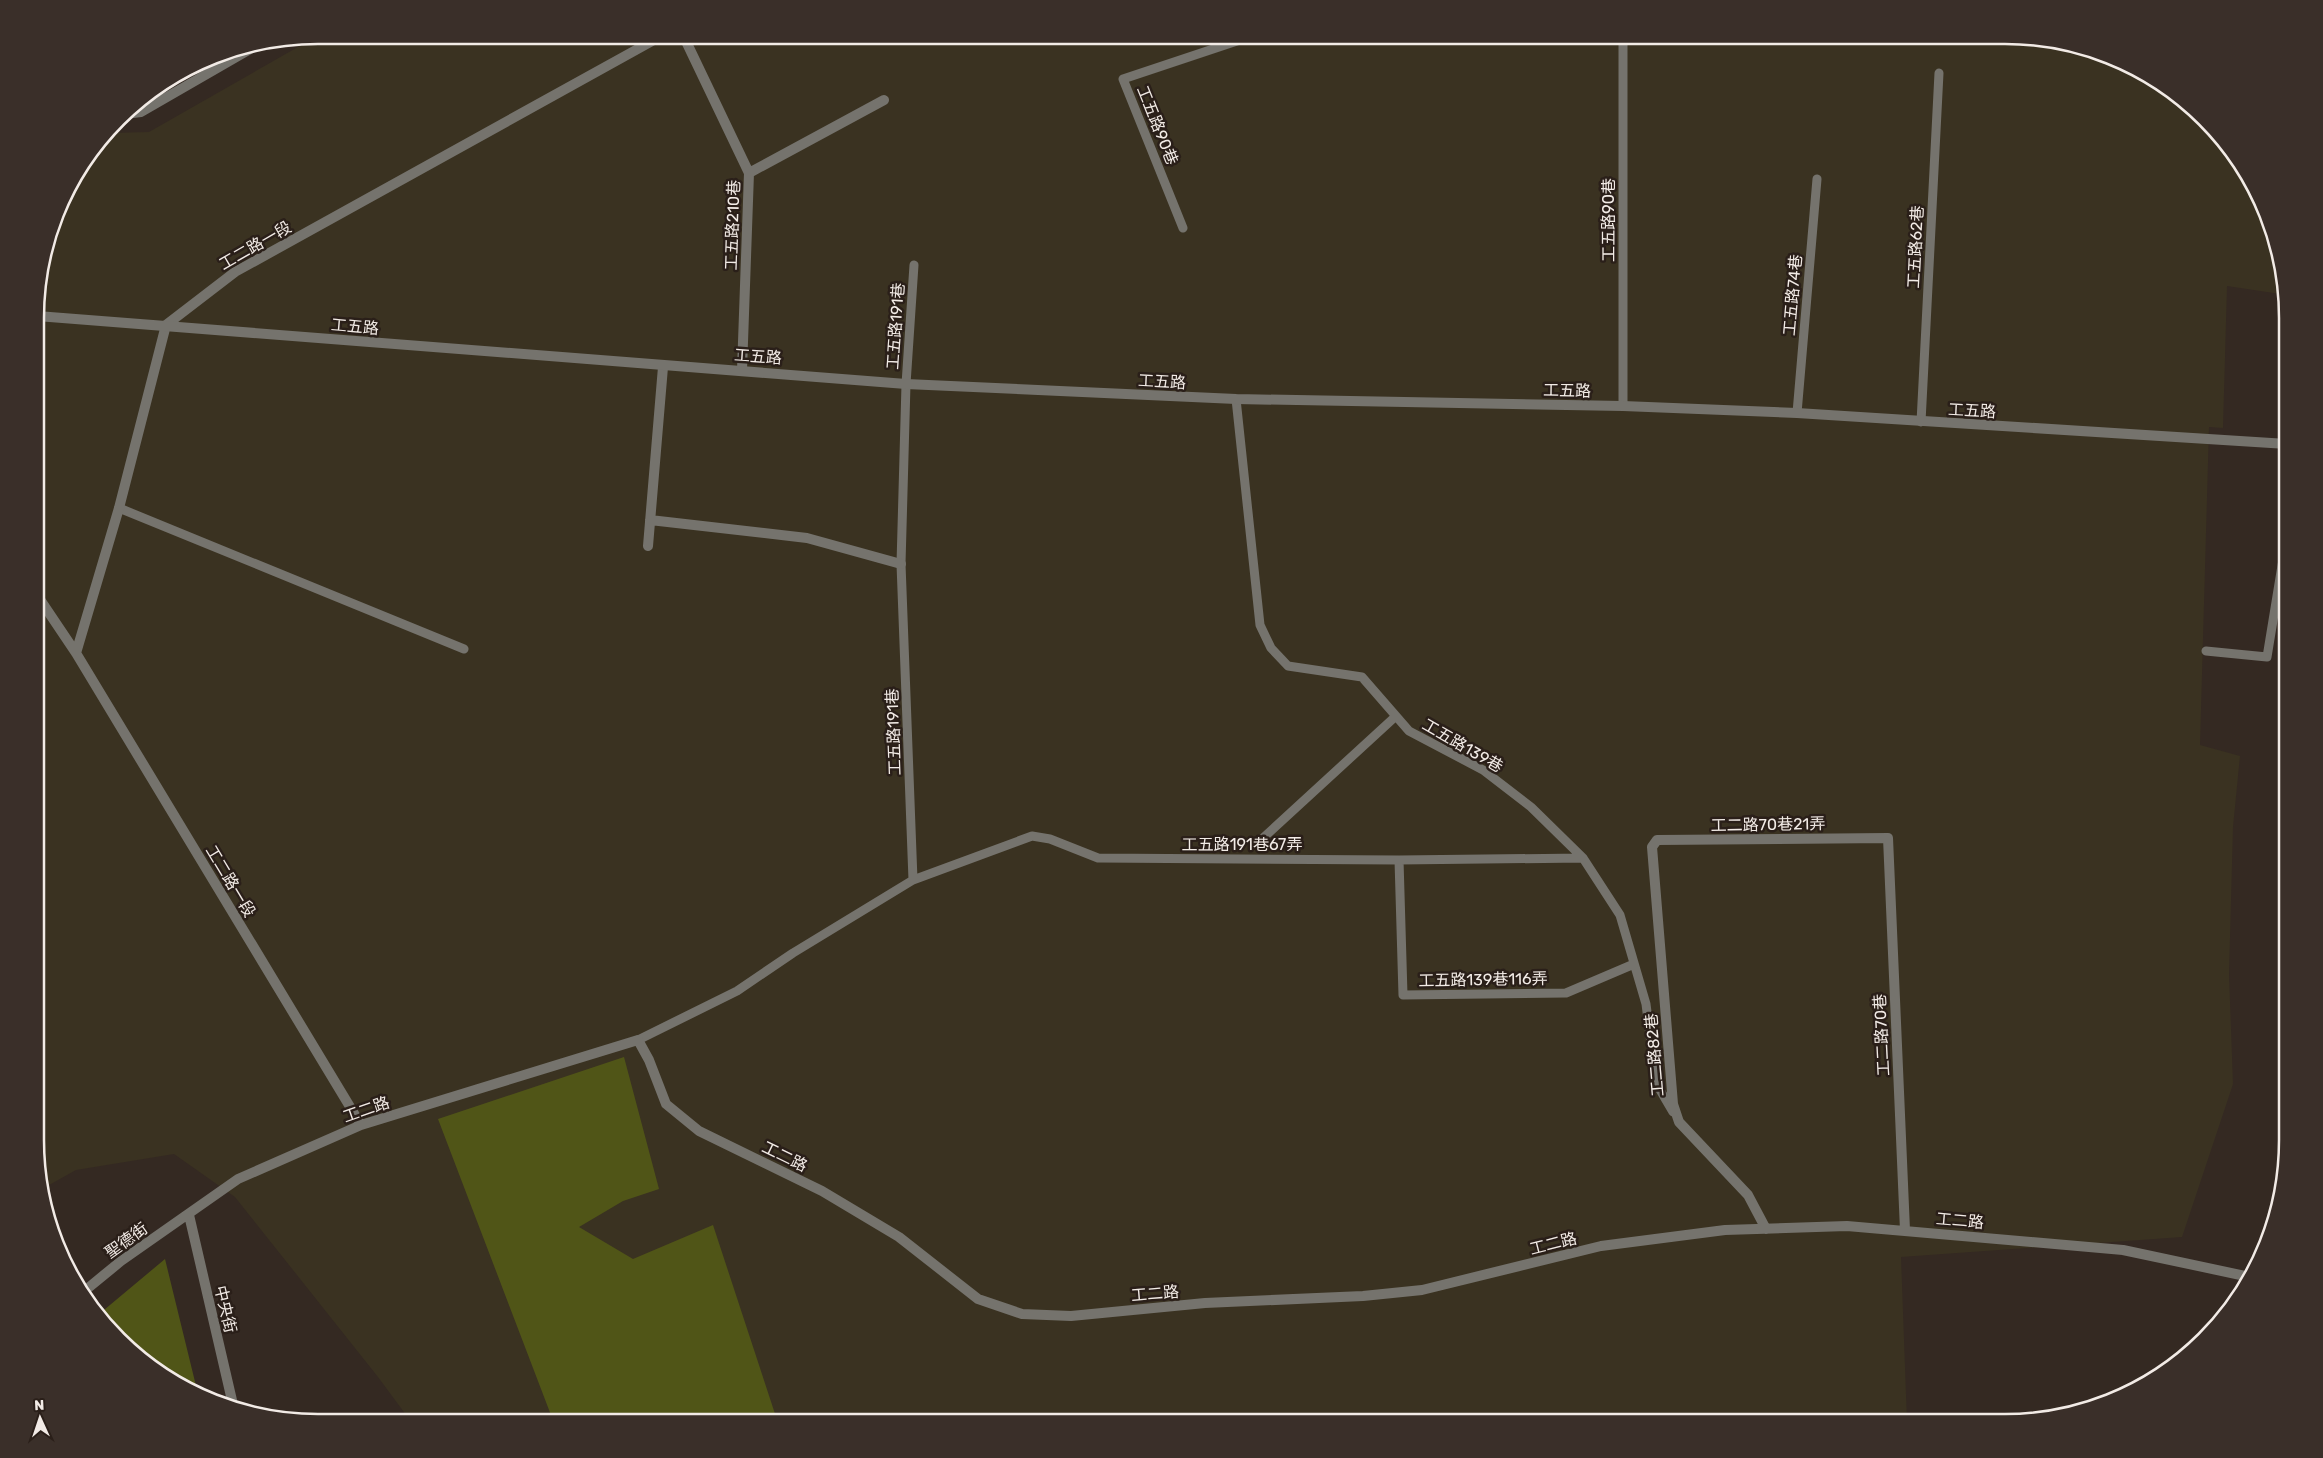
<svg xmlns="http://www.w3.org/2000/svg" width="2323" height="1458" viewBox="0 0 2323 1458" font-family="Rubik,'Noto Sans TC',sans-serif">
<rect width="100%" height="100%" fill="#342922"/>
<path fill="#3a3221" d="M319,35H2005L2079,45L2162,83L2205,118L2250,176L2273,227L2287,295L2227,286L2223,428L2209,427L2200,745L2240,756L2233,827L2229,974L2233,1084L2182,1237L1901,1257L1907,1422L412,1423L378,1377L235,1197L174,1154L76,1170L42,1189L37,1177V281L64,192L110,133L149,132Z"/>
<path fill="#505517" d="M624,1057L659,1189L623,1201L579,1227L633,1259L713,1225L778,1423H554L438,1119Z
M165,1259L198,1394C154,1372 129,1354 98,1315Z"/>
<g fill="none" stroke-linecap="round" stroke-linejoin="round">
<path stroke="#75736d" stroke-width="9" d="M1623,35V406
M1183,228L1123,79L1255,35
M1236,399L1260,625L1271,648L1288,666L1362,677L1409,731L1483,770L1531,807L1583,858L1620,915L1646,1004L1656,1083L1673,1112
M1797,413L1817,179
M1921,422L1939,73
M119,508L464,649
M2206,651L2267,657L2287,535
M1263,838L1396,716
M1399,860L1403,995L1566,993L1634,964
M913,880L901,564L906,384L914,265
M638,1040L737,991L793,953L913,880L1032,836L1050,839L1098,858L1399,860L1583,858"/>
<path stroke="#75736d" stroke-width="10" d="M683,35L749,173L742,370
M125,114L141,112L252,48
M749,173L884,100
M650,520L807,538L901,564
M648,546L663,367
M37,595L76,653L361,1125
M76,653L119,508L166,325L235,272L663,35
M189,1215L234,1409
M1766,1229L1748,1195L1679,1122L1673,1104L1652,847L1657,840L1888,838L1905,1230
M82,1293L121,1261L238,1179L361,1125L638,1040L649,1060L666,1104L699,1131L822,1191L899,1237L978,1299L1022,1314L1071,1316L1205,1303L1363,1296L1422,1290L1601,1246L1725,1230L1847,1226L2123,1250L2250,1277"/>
<path stroke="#75736d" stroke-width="10" d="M37,316L906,384L1236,399L1623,406L1797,413L2287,444"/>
</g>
<g text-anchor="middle" stroke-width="5" stroke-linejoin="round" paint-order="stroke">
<g font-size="16" fill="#f2ebe6" stroke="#2a1f19">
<text transform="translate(1158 125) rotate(68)" y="6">工五路90巷</text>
<text transform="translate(1608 220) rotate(-90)" y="6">工五路90巷</text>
<text transform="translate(732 225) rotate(-88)" y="6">工五路210巷</text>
<text transform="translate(255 245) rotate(-30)" y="6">工二路一段</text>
<text transform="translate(1915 247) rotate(-87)" y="6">工五路62巷</text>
<text transform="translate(1792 295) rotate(-85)" y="6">工五路74巷</text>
<text transform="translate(355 326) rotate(5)" y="6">工五路</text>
<text transform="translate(895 326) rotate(-86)" y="6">工五路191巷</text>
<text transform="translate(758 356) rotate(4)" y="6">工五路</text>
<text transform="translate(1162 381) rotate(3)" y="6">工五路</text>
<text transform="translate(1567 390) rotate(1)" y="6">工五路</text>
<text transform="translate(1972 410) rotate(3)" y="6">工五路</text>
<text transform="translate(893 732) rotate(-92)" y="6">工五路191巷</text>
<text transform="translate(1463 745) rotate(30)" y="6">工五路139巷</text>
<text transform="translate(1768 824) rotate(-1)" y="6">工二路70巷21弄</text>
<text x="1242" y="850">工五路191巷67弄</text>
<text transform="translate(231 881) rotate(59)" y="6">工二路一段</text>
<text transform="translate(1483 979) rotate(-1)" y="6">工五路139巷116弄</text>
<text transform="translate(1881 1035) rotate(-93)" y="6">工二路70巷</text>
<text transform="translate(1654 1055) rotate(-95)" y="6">工二路82巷</text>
<text transform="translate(366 1109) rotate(-19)" y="6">工二路</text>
<text transform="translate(785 1156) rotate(26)" y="6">工二路</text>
<text transform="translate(1960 1220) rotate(5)" y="6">工二路</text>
<text transform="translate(126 1240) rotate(-36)" y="6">聖德街</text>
<text transform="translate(1553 1243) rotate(-14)" y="6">工二路</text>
<text transform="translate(1155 1293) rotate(-5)" y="6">工二路</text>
<text transform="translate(226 1309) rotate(77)" y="6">中央街</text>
</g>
</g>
<path d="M0 0H2323V1458H0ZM318 44H2005A274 274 0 0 1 2279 318V1140A274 274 0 0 1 2005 1414H318A274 274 0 0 1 44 1140V318A274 274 0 0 1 318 44Z" fill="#3a2f29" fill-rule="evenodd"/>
<path fill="none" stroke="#f2ebe6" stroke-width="2.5" d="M318 44H2005A274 274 0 0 1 2279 318V1140A274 274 0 0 1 2005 1414H318A274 274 0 0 1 44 1140V318A274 274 0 0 1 318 44Z"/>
<g transform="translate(40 1418) rotate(357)" stroke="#2a1f19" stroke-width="4" paint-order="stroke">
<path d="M0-4L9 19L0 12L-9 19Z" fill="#f2ebe6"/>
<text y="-8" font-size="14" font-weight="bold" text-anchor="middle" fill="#f2ebe6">N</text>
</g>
</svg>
